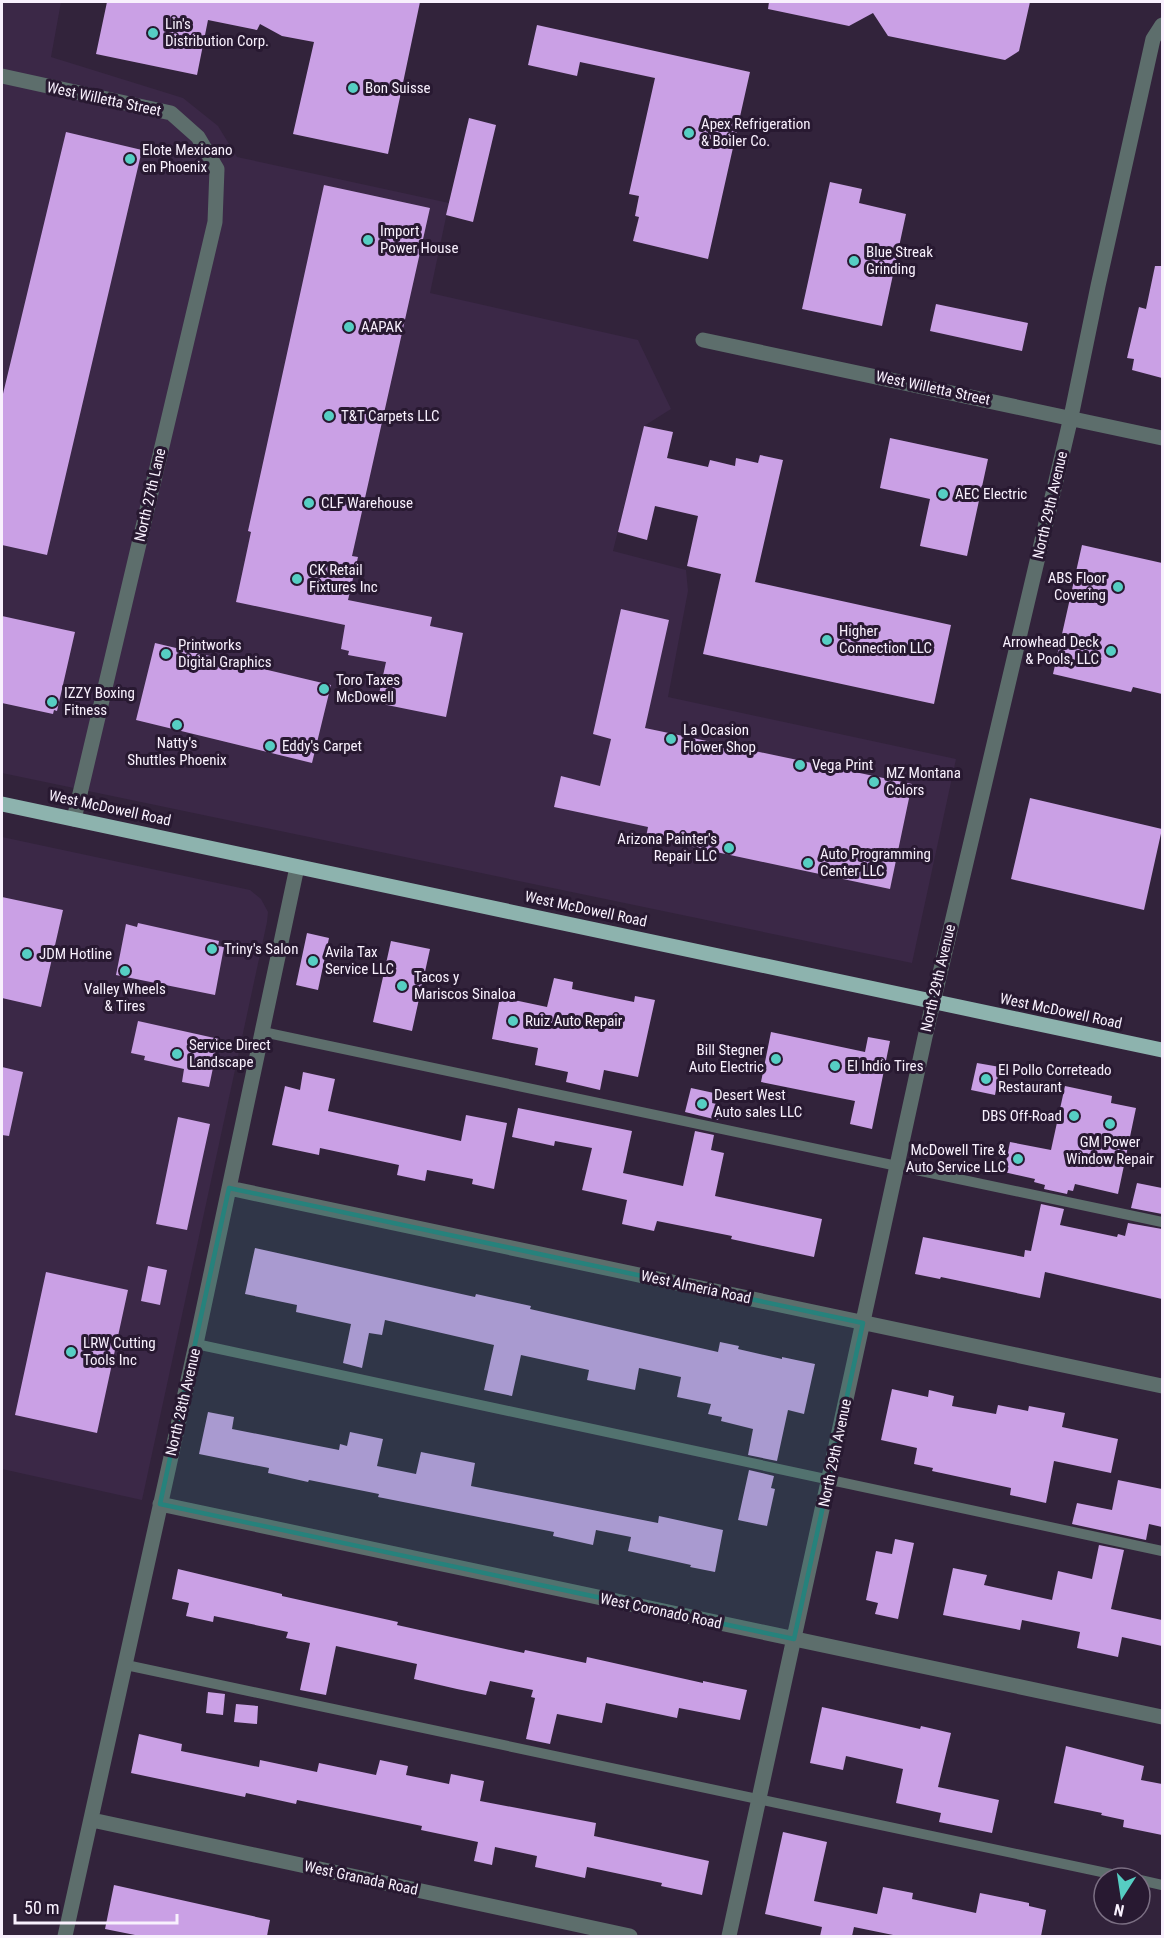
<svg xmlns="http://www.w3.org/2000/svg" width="1164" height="1938" viewBox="0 0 1164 1938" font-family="'Roboto Condensed',sans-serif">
<rect width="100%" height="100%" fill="#32233b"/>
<path fill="#3b2847" d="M2,2H61L51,57L183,98L218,126L237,157L449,203L430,293L638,340L671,409L644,426L613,551L686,570L688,591L668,697L956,759L912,963L2,773Z
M2,837L250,890L261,899L268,912L267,922L142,1500L2,1469Z"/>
<path fill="#caa0e5" d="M107,2H420L388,154L293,134L314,42L282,36L260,24L257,30L208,20L197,75L96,54Z
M769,2H1030L1019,51L1005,60L888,36L873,13L849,26L768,9Z
M537,25L750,72L708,259L633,241L639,217L635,216L639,196L629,194L655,78L580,62L577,76L528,65Z
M469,118L496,125L473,222L446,215Z
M66,132L142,150L47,555L2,545V398Z
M830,182L862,189L859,203L906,214L882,326L802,309Z
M324,185L430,208L352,556L358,557L348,600L432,617L430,626L463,633L446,717L377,703L386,662L348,655L349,651L341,649L345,625L236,602L251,532L248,531Z
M1155,266H1162V378L1132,370L1134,359L1127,358L1139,307L1146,309Z
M936,304L1028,323L1022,351L930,331Z
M644,426L673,432L667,458L708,467L710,460L735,466L736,458L758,463L760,455L783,460L755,582L951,625L934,704L703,654L721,574L687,566L698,516L655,506L647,540L618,532Z
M890,438L988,459L967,556L920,546L930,499L880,488Z
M1082,545L1162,563V694L1133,687L1131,692L1053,674Z
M621,609L669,620L645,728L912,784L890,889L646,837L648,827L554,807L561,776L600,786L611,739L593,734Z
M2,616L75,632L57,711L54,710L53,714L2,703Z
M155,643L331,685L312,763L136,720Z
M1030,798L1162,829L1144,910L1011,879Z
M2,897L63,910L41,1007L2,998Z
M138,923L219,941L218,946L224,947L215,995L116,975L126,924L137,927Z
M307,933L329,938L318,990L296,985Z
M391,941L430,949L412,1031L373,1022Z
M554,978L573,982L572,989L634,1002L635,996L655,1000L638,1077L604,1070L600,1090L566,1082L568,1072L535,1065L538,1048L492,1039L500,997L547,1007Z
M138,1021L219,1039L209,1087L182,1082L184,1069L144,1060L145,1056L131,1053Z
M771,1032L865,1052L868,1037L890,1041L872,1129L850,1124L855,1101L761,1082Z
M977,1063L1000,1067L995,1095L971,1090Z
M2,1067L23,1072L9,1136L2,1135Z
M303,1072L335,1079L328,1111L461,1141L466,1115L507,1123L494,1189L472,1184L473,1179L427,1170L425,1181L397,1175L399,1165L320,1148L319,1155L272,1145L285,1086L300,1090Z
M1065,1086L1112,1096L1111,1103L1136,1108L1118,1194L1075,1184L1073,1191L1068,1190L1067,1194L1044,1189L1045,1185L1034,1182L1035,1179L1004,1172L1010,1142L1051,1150Z
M691,1088L714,1093L712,1103L721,1105L718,1120L685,1112Z
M518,1108L632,1131L623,1173L683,1186L695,1131L714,1135L711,1150L724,1153L715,1196L822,1219L814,1257L731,1239L732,1236L657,1221L654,1231L622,1224L627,1200L582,1190L592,1148L555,1141L554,1146L512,1137Z
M178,1117L210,1124L187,1230L156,1224Z
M1137,1183L1162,1188V1214L1131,1208Z
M1041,1204L1064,1209L1060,1225L1117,1237L1118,1234L1125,1236L1128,1223L1162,1229V1299L1045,1272L1040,1298L941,1277L940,1279L915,1274L923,1237L1024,1257L1025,1250L1031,1251Z
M255,1248L475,1297L476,1294L531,1306L530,1309L718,1352L720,1342L739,1346L738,1349L782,1359V1357L815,1364L804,1414L788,1410L777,1461L748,1455L753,1429L721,1421L722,1417L708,1414L711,1404L677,1397L681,1377L639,1368L635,1390L587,1380L589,1370L521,1355L512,1396L484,1390L494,1345L385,1320L382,1335L369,1333L362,1368L343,1363L351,1324L296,1312L297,1305L245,1294Z
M148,1266L167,1270L160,1305L141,1301Z
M46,1272L128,1290L97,1433L15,1415Z
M892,1389L928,1397L929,1390L954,1396L952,1406L996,1414L998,1405L1028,1411L1029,1406L1065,1413L1062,1427L1118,1439L1111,1473L1054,1461L1046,1503L1010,1495L1011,1488L932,1471L933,1468L914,1464L917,1448L881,1440Z
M208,1412L234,1417L232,1429L339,1450L340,1444L347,1446L350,1432L383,1439L377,1466L416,1474L421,1452L475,1463L471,1486L658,1523L659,1516L723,1530L715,1572L690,1567L691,1565L628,1551L631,1537L596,1530L593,1545L553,1536L554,1532L378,1497L379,1494L309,1480L308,1482L268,1473L269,1468L199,1454Z
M749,1470L774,1476L771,1488L775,1489L767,1526L738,1520Z
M1118,1480L1162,1489V1527L1149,1524L1146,1540L1072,1524L1077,1503L1112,1510Z
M895,1539L914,1543L898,1619L875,1614L878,1603L866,1600L876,1551L892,1554Z
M1099,1545L1124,1550L1111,1609L1162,1620V1646L1122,1637L1118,1657L1077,1648L1080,1632L1022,1620L1020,1630L943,1615L953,1568L987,1575L984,1585L1052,1600L1058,1571L1092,1579Z
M178,1569L282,1594V1596L398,1622L397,1625L524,1653L525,1650L586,1663L587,1657L703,1683V1681L747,1690L740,1720L679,1708L677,1718L606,1703L602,1723L557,1714L550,1744L526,1739L535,1698L531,1697L533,1690L490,1681L486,1695L457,1689L414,1679L417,1664L336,1646L326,1695L300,1690L310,1643L286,1638L288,1632L214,1616L213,1622L186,1616L189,1603L172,1599Z
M208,1692L225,1694L223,1715L206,1713Z
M236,1704L258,1706L257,1724L234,1722Z
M822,1707L920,1729L921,1726L951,1733L938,1787L999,1800L992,1833L939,1822L941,1813L896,1803L903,1769L846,1756L843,1770L810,1763Z
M139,1734L182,1744L181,1751L259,1767L260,1760L317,1772L319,1763L376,1775L380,1760L408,1766L406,1775L449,1784L451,1774L484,1781L480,1801L596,1823L594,1836L709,1861L702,1895L661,1886L662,1883L587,1867L585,1878L535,1867L537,1856L495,1847L492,1865L474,1861L478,1842L421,1830L422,1826L297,1800L296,1804L246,1793L245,1797L131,1773Z
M1066,1746L1144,1766L1141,1780L1162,1784V1835L1123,1827L1124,1820L1101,1815L1102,1813L1054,1803Z
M783,1832L827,1842L814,1901L877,1914L883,1887L913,1893L912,1899L976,1913L980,1893L1029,1903V1906L1046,1910L1041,1936H898L854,1927L852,1936H820L822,1927L765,1914Z
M114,1885L270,1920L267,1936H140L105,1929Z"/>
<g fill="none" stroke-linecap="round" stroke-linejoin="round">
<path stroke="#5d6e6c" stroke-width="10" d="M263,1032L1162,1222
M196,1344L1162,1551
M126,1665L1130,1878
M1140,1880L1162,1885"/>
<path stroke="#5d6e6c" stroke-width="15" d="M2,76L171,113L198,137L217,169L215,222L74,819
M703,340L1162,438
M229,1188L1162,1386
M160,1504L1162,1717
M92,1820L630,1936
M65,1936L196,1344L297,867
M729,1936L925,1037L1071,417L1098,286L1153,39L1162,25"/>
<path stroke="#8db3ae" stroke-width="15" d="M2,804L1162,1050"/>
</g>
<path fill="#26827c" fill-opacity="0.2" stroke="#26827c" stroke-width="4.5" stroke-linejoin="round" d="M229,1188L863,1323L794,1639L160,1504Z"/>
<g fill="#56cec3" stroke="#281931" stroke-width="2">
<circle cx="153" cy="33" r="6"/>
<circle cx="353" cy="88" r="6"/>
<circle cx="689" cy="133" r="6"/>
<circle cx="130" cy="159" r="6"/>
<circle cx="368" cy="240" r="6"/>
<circle cx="854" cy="261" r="6"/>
<circle cx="349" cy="327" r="6"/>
<circle cx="329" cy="416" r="6"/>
<circle cx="943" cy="494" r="6"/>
<circle cx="309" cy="503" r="6"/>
<circle cx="297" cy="579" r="6"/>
<circle cx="1118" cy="587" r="6"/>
<circle cx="827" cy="640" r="6"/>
<circle cx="1111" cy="651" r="6"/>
<circle cx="166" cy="654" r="6"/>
<circle cx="324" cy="689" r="6"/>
<circle cx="52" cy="702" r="6"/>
<circle cx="177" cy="725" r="6"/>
<circle cx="671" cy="739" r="6"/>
<circle cx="270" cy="746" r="6"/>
<circle cx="800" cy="765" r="6"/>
<circle cx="874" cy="782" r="6"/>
<circle cx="729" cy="848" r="6"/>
<circle cx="808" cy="863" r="6"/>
<circle cx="212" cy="949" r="6"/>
<circle cx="27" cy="954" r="6"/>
<circle cx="313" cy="961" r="6"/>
<circle cx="125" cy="971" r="6"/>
<circle cx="402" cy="986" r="6"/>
<circle cx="513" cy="1021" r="6"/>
<circle cx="177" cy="1054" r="6"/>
<circle cx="776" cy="1059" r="6"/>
<circle cx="835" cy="1066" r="6"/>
<circle cx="986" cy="1079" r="6"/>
<circle cx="702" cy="1104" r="6"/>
<circle cx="1074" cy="1116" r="6"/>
<circle cx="1110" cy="1124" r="6"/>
<circle cx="1018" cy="1159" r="6"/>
<circle cx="71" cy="1352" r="6"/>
</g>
<g text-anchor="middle" stroke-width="6" stroke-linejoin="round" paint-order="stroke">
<g font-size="15" fill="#f8f0fd" stroke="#281931" text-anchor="start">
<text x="165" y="29">Lin's<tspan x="165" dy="17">Distribution Corp.</tspan></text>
<text x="365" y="93">Bon Suisse</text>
<text x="701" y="129">Apex Refrigeration<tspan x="701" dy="17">&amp; Boiler Co.</tspan></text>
<text x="142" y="155">Elote Mexicano<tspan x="142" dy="17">en Phoenix</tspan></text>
<text x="380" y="236">Import<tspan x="380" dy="17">Power House</tspan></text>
<text x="866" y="257">Blue Streak<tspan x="866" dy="17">Grinding</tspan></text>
<text x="361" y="332">AAPAK</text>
<text x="341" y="421">T&amp;T Carpets LLC</text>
<text x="955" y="499">AEC Electric</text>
<text x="321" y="508">CLF Warehouse</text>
<text x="309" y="575">CK Retail<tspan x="309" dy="17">Fixtures Inc</tspan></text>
<text x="1106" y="583" text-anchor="end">ABS Floor<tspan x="1106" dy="17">Covering</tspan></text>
<text x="839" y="636">Higher<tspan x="839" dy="17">Connection LLC</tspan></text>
<text x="1099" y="647" text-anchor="end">Arrowhead Deck<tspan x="1099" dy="17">&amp; Pools, LLC</tspan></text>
<text x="178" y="650">Printworks<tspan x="178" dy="17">Digital Graphics</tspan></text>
<text x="336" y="685">Toro Taxes<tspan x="336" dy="17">McDowell</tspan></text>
<text x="64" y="698">IZZY Boxing<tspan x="64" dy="17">Fitness</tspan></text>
<text x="683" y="735">La Ocasion<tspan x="683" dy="17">Flower Shop</tspan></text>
<text x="177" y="748" text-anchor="middle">Natty's<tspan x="177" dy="17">Shuttles Phoenix</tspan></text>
<text x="282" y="751">Eddy's Carpet</text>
<text x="812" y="770">Vega Print</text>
<text x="886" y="778">MZ Montana<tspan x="886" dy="17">Colors</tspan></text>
<text x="717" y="844" text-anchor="end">Arizona Painter's<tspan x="717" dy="17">Repair LLC</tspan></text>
<text x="820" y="859">Auto Programming<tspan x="820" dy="17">Center LLC</tspan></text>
<text x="224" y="954">Triny's Salon</text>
<text x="325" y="957">Avila Tax<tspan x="325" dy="17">Service LLC</tspan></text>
<text x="39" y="959">JDM Hotline</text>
<text x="414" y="982">Tacos y<tspan x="414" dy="17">Mariscos Sinaloa</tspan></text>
<text x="125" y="994" text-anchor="middle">Valley Wheels<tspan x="125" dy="17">&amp; Tires</tspan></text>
<text x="525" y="1026">Ruiz Auto Repair</text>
<text x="189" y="1050">Service Direct<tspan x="189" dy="17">Landscape</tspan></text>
<text x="764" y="1055" text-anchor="end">Bill Stegner<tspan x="764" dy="17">Auto Electric</tspan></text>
<text x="847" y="1071">El Indio Tires</text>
<text x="998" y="1075">El Pollo Correteado<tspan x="998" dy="17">Restaurant</tspan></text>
<text x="714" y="1100">Desert West<tspan x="714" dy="17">Auto sales LLC</tspan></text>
<text x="1062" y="1121" text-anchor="end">DBS Off-Road</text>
<text x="1110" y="1147" text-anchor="middle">GM Power<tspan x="1110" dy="17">Window Repair</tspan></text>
<text x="1006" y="1155" text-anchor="end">McDowell Tire &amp;<tspan x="1006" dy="17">Auto Service LLC</tspan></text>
<text x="83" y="1348">LRW Cutting<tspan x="83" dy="17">Tools Inc</tspan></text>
</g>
<g font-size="15" fill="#f8f0fd" stroke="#281931">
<text transform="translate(104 99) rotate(12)" y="5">West Willetta Street</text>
<text transform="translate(933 388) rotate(12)" y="5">West Willetta Street</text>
<text transform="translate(150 495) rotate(-77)" y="5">North 27th Lane</text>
<text transform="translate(1050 505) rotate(-77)" y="5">North 29th Avenue</text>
<text transform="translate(110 808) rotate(12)" y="5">West McDowell Road</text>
<text transform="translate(586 909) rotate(12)" y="5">West McDowell Road</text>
<text transform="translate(938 978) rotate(-77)" y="5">North 29th Avenue</text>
<text transform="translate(1061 1011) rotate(12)" y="5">West McDowell Road</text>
<text transform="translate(696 1287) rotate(12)" y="5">West Almeria Road</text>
<text transform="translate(183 1402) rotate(-77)" y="5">North 28th Avenue</text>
<text transform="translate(835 1453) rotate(-78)" y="5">North 29th Avenue</text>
<text transform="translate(661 1611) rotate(12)" y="5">West Coronado Road</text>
<text transform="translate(361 1878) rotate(12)" y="5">West Granada Road</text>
</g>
</g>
<rect width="1164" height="1938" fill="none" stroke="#f8f0fd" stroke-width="6"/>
<g transform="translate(1122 1896) rotate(192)"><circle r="28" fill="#281931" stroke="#7b6f83" stroke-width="1.5"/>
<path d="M0-4.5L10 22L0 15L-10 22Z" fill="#56cec3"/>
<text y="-9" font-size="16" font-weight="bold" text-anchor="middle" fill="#f8f0fd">N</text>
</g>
<path d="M15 1914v9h162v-9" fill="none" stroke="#f8f0fd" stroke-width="3"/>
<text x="24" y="1914" font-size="18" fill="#f8f0fd" stroke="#281931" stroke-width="4.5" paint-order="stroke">50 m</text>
</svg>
